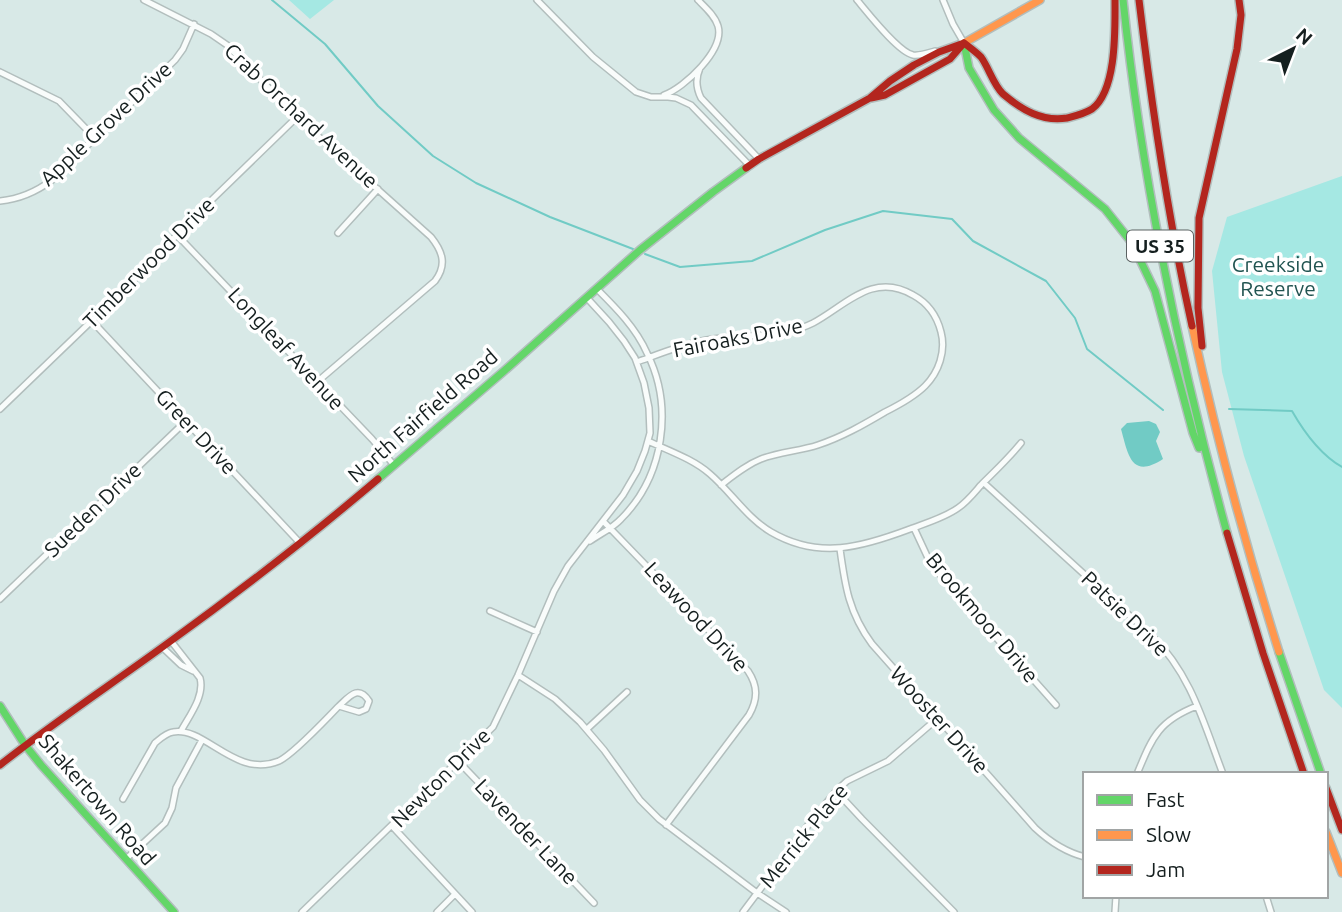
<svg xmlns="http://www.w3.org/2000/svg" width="1342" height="912" viewBox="0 0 1342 912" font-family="Ubuntu,sans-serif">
<rect width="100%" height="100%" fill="#d8e9e7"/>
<path fill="#a5e8e3" d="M289,0H334L310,19Z
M1342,176V708L1324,690L1244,456L1222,372L1212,271L1227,217Z"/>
<path fill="#71cbc5" d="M1149,421L1156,424L1160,432L1156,441L1163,459C1131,480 1128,454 1121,429L1127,423Z"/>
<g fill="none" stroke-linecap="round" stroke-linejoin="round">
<path stroke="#71cbc5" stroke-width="2" d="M272,0L325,44L378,106L433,156L476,183L550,217L633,249
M645,254L680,267L752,261L825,230L883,211L952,219L973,241L1046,281L1075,318L1087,349L1163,410
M1229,409L1292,411C1304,432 1321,455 1342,467"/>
<defs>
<path id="street" d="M144,0L211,34L227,45L299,119L431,237C443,252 447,265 435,281L317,382
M537,0L593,57L636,92L651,97H668L676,98L691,105L750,166
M857,0C868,13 898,52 913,55C920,56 928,53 935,51
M943,0L953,24L964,43
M700,68C695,79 696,88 701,98L759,159
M0,72L59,101L95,138
M664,95C684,88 725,50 718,26C715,16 706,8 698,0
M0,201C20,199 36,192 52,180L175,60L183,49L194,24
M338,233L378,189
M177,235L372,439L393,464
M92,321L300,543
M637,362C662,353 686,343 713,339C738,335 763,337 787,332C796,330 805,327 813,323C845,306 873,271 913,295C928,303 937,316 941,332C946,351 939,372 925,386C914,397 899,405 885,412C863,425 842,437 818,445C800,451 779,452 761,459C746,465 734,475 721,485
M0,409L132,282L191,220L297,117
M648,441C669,451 693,459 710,474C731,492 747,518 771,532C819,560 862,547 910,529C926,523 944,518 958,508C967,502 974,493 981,485C995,471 1009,458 1021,443
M984,483L1152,636C1191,674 1204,724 1223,774
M603,521L748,671C758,686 758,699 749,715L666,825
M914,528L928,558L936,570L1056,705
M590,541C600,534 613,528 621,519C664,476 674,407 647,353C636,328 616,308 597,289
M840,549C845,586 849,613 872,644L1035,828C1050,842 1065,852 1085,857
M0,599L186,421
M490,611L537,632
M171,641L200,678C205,696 189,716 181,731
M162,647L181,665L193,671
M518,675L555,699L580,722L604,750L640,800L659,819L757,893L786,912
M587,729L627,692
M458,761L594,903
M1137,774C1152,738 1158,721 1197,706
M836,791L862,819L954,912
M123,799L155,743C161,738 166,733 173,732C205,726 235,779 279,761C295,753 325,720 339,706L359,712L366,709L369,701C358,684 349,697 339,706
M392,826L472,912
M126,859L165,823L172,808L176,788L202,740
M1266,896L1271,912
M302,912L493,727L518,675L554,591L568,566L623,495L637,471L645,451L650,433L649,408L644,383L635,358L624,341L609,322L587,298
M437,912L455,894
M743,912L809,824L836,791L847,781L888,761L938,718
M1115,912L1116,896"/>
<path id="fast" d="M1123,0C1142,180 1179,358 1227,533
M964,43L969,68L994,110L1019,138L1105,209L1132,243L1155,291L1193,433L1199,448
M378,479L504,371L640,250L713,192L746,168
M1279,652L1321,774
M0,706L25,745L41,765L174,912"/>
<path id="slow" d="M964,43L1040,0
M1192,326C1216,436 1245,544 1279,652
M1326,832L1342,873"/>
<path id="jam" d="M1139,0C1152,109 1168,218 1192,326
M964,43C969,47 976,52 981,57C989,68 993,84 1003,94C1022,110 1042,122 1067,118C1075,116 1084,114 1092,109C1117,90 1115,29 1115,0
M871,98L885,95L950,59L964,43
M746,168L759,159L870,98L890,81L914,65L939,52L964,43
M1202,346L1198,308L1199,218L1237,49L1241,15L1239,0
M1227,533L1263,653L1304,774
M0,765C54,722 112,684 168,643C240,591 310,537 378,479
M1326,788L1342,830"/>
</defs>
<use href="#street" stroke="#b2bebd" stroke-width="8"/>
<use href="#fast" stroke="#b2bebd" stroke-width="10"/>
<use href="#slow" stroke="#b2bebd" stroke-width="10"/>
<use href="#jam" stroke="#b2bebd" stroke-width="10"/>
<use href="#street" stroke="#f9fcfb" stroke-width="5"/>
<use href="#fast" stroke="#63d668" stroke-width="7"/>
<use href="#slow" stroke="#ff974d" stroke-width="7"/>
<use href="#jam" stroke="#b3261e" stroke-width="7"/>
</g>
<g text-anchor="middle" stroke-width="7" stroke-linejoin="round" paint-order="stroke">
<rect fill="#fff" stroke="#5b6262" stroke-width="2" x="1127" y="230.5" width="66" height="31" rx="5"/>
<g font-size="19" font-weight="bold" fill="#151f1f">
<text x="1160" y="253">US 35</text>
</g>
<g font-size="21" fill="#151f1f" stroke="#fff">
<text transform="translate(301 116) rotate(43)" y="7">Crab Orchard Avenue</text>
<text transform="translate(106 124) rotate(-43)" y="7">Apple Grove Drive</text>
<text transform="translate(149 263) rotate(-45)" y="7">Timberwood Drive</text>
<text transform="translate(738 338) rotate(-11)" y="7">Fairoaks Drive</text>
<text transform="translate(286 349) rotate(47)" y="7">Longleaf Avenue</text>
<text transform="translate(423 416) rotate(-41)" y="7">North Fairfield Road</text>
<text transform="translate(196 432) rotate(47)" y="7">Greer Drive</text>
<text transform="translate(93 510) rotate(-44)" y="7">Sueden Drive</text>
<text transform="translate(1125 614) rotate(44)" y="7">Patsie Drive</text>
<text transform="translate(696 617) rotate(47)" y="7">Leawood Drive</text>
<text transform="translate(982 618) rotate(50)" y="7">Brookmoor Drive</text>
<text transform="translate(939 720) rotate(48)" y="7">Wooster Drive</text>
<text transform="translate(441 778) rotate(-45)" y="7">Newton Drive</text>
<text transform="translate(97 800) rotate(49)" y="7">Shakertown Road</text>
<text transform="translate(526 832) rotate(46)" y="7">Lavender Lane</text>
<text transform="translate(804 836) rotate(-51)" y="7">Merrick Place</text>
</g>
<g font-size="21" fill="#215451" stroke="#fff">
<text x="1278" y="272">Creekside<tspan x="1278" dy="24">Reserve</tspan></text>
</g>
</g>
<rect x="1083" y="772" width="245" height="126" fill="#ffffff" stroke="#a1a5a5" stroke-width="2"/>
<rect x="1097" y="795" width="35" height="10" fill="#63d668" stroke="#a1a5a5" stroke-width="2"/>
<text x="1146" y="807" font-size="21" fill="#151f1f">Fast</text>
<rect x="1097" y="830" width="35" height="10" fill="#ff974d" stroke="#a1a5a5" stroke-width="2"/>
<text x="1146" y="842" font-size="21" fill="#151f1f">Slow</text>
<rect x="1097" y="865" width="35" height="10" fill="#b3261e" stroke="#a1a5a5" stroke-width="2"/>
<text x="1146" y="877" font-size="21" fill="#151f1f">Jam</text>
<g transform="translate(1293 49) rotate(42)" stroke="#ffffff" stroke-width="5" paint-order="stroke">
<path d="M0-5L12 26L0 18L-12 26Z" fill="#151f1f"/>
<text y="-10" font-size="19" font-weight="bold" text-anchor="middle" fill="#151f1f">N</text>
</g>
</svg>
